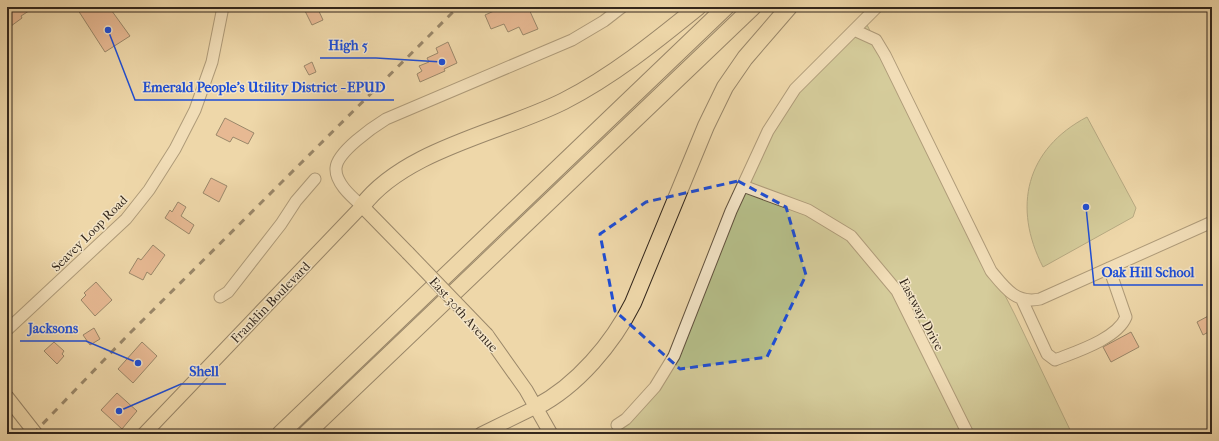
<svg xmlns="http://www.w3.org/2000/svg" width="1219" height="441" viewBox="0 0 1219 441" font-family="'IM FELL French Canon',serif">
<rect width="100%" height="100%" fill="#eed7a9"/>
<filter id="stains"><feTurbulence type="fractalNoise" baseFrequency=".005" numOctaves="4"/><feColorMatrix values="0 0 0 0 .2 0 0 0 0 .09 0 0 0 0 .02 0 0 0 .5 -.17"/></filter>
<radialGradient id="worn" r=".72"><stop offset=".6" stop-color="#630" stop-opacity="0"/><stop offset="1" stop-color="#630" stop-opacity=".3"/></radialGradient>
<path fill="#b6bf8a" stroke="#747353" d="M864,19L1015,315L1072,434H610L617,425L655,387L731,211L780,112Z
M1087,117L1136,208L1133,217L1043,267C1012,207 1026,149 1087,117Z"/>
<path fill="#de9678" stroke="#33271c" d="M7,7H35L21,16L22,18L7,29Z
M76,7H109L130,36L105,52Z
M303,7H317L323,20L312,25Z
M503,7H528L538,29L523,35L519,27L508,32L504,24L491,29L485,15Z
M448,42L457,63L444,69L445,71L420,82L417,74L422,71L419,66L429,62L427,58L438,53L436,48Z
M312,62L316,72L309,75L304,66Z
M225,118L254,133L248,144L233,137L230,142L216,135Z
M211,178L227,186L219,202L203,193Z
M178,202L186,207L181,216L194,225L189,234L165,218L170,210L172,212Z
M153,245L165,255L151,275L147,272L143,280L129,273L138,258L141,260Z
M96,282L112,300L95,316L81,300L86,295L84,293Z
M1212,314V330L1203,335L1197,322Z
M94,328L100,339L90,345L83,335Z
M1131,332L1139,347L1111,362L1103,347Z
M54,342L64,351L62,354L64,356L57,364L44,351Z
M142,342L157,356L133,383L118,369Z
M117,393L137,411L122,429L101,410Z"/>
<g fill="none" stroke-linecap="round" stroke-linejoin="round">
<defs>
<path id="minor" d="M854,30L876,40L885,55L991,271C1005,288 1016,304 1040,299L1212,222
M743,186L808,210L851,236L897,291L968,434
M362,206C352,197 335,183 336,168C337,152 373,127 386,119L572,40L604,21L622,7
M220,297L228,292L281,224L296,201L315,179
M1022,300L1047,354L1055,360C1075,352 1117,339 1126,317L1109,268
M7,330L126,219L149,190L175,149L195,110L212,62L223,7
M617,425L626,419L655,387L674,356L731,211L768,131L795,89L877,7"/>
<path id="major" d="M487,335L526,390L551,434
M7,397L36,434
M144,434L362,206L408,253
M481,434L536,407"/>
<path id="highway" d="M362,206C405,149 503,132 564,101C613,76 656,41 698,7
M536,407C577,386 613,343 633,303L706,126L725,87L745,58L789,7
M280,434L726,7
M306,434L753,7"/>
</defs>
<use href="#minor" stroke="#62533f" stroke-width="13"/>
<use href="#major" stroke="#33271c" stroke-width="15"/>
<use href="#highway" stroke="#33271c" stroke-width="18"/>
<use href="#minor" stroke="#f4e5c7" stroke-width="11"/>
<use href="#major" stroke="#eed7a9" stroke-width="13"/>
<use href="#highway" stroke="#eed7a9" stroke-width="16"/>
<path stroke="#33271c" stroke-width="3" stroke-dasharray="7 7" stroke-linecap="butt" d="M33,434L129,334L458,7"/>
<defs>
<path id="major-bridge" d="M408,253L487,335"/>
</defs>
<use href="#major-bridge" stroke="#33271c" stroke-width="15" stroke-linecap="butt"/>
<use href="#major-bridge" stroke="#eed7a9" stroke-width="13"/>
</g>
<path d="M0 0H1219V441H0ZM738,181L786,207L806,275L767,357L680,369L615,311L600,234L646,202Z" fill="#eed7a9" fill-opacity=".55" fill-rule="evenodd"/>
<path fill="none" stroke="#1d4ed8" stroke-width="3" stroke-dasharray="8 5" stroke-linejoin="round" d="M738,181L786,207L806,275L767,357L680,369L615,311L600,234L646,202Z"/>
<g text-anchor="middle" stroke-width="3" stroke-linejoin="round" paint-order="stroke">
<g font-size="13" fill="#33271c" stroke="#f4e5c7">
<text transform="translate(89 233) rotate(-45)" y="5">Seavey Loop Road</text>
<text transform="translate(270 302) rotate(-46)" y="5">Franklin Boulevard</text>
<text transform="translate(464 314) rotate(48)" y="5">East 30th Avenue</text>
<text transform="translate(922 314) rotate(62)" y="5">Eastway Drive</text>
</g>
</g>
<path fill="none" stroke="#1d4ed8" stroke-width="1.5" d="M442 62L376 58H320M108 30L135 100H394M1086 207L1094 285H1203M138 363L86 341H20M119 411L181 384H226"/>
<g fill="#1d4ed8" stroke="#f4e5c7" stroke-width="1.5">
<circle cx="442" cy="62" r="4"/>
<circle cx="108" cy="30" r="4"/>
<circle cx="1086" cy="207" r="4"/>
<circle cx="138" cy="363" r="4"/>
<circle cx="119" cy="411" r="4"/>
</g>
<g font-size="14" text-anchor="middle" font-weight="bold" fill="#1d4ed8" stroke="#f4e5c7" stroke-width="3" stroke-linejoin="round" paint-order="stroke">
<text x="348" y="50">High 5</text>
<text x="264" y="92">Emerald People's Utility District - EPUD</text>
<text x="1148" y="277">Oak Hill School</text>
<text x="53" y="333">Jacksons</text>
<text x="204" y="376">Shell</text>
</g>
<rect width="1219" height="441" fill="none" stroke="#eed7a9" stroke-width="24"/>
<rect x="8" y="8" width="1203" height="425" fill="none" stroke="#33271c" stroke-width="2"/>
<rect x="12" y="12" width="1195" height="417" fill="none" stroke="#33271c"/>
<rect width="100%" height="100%" filter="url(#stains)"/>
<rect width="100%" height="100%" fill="url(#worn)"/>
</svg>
